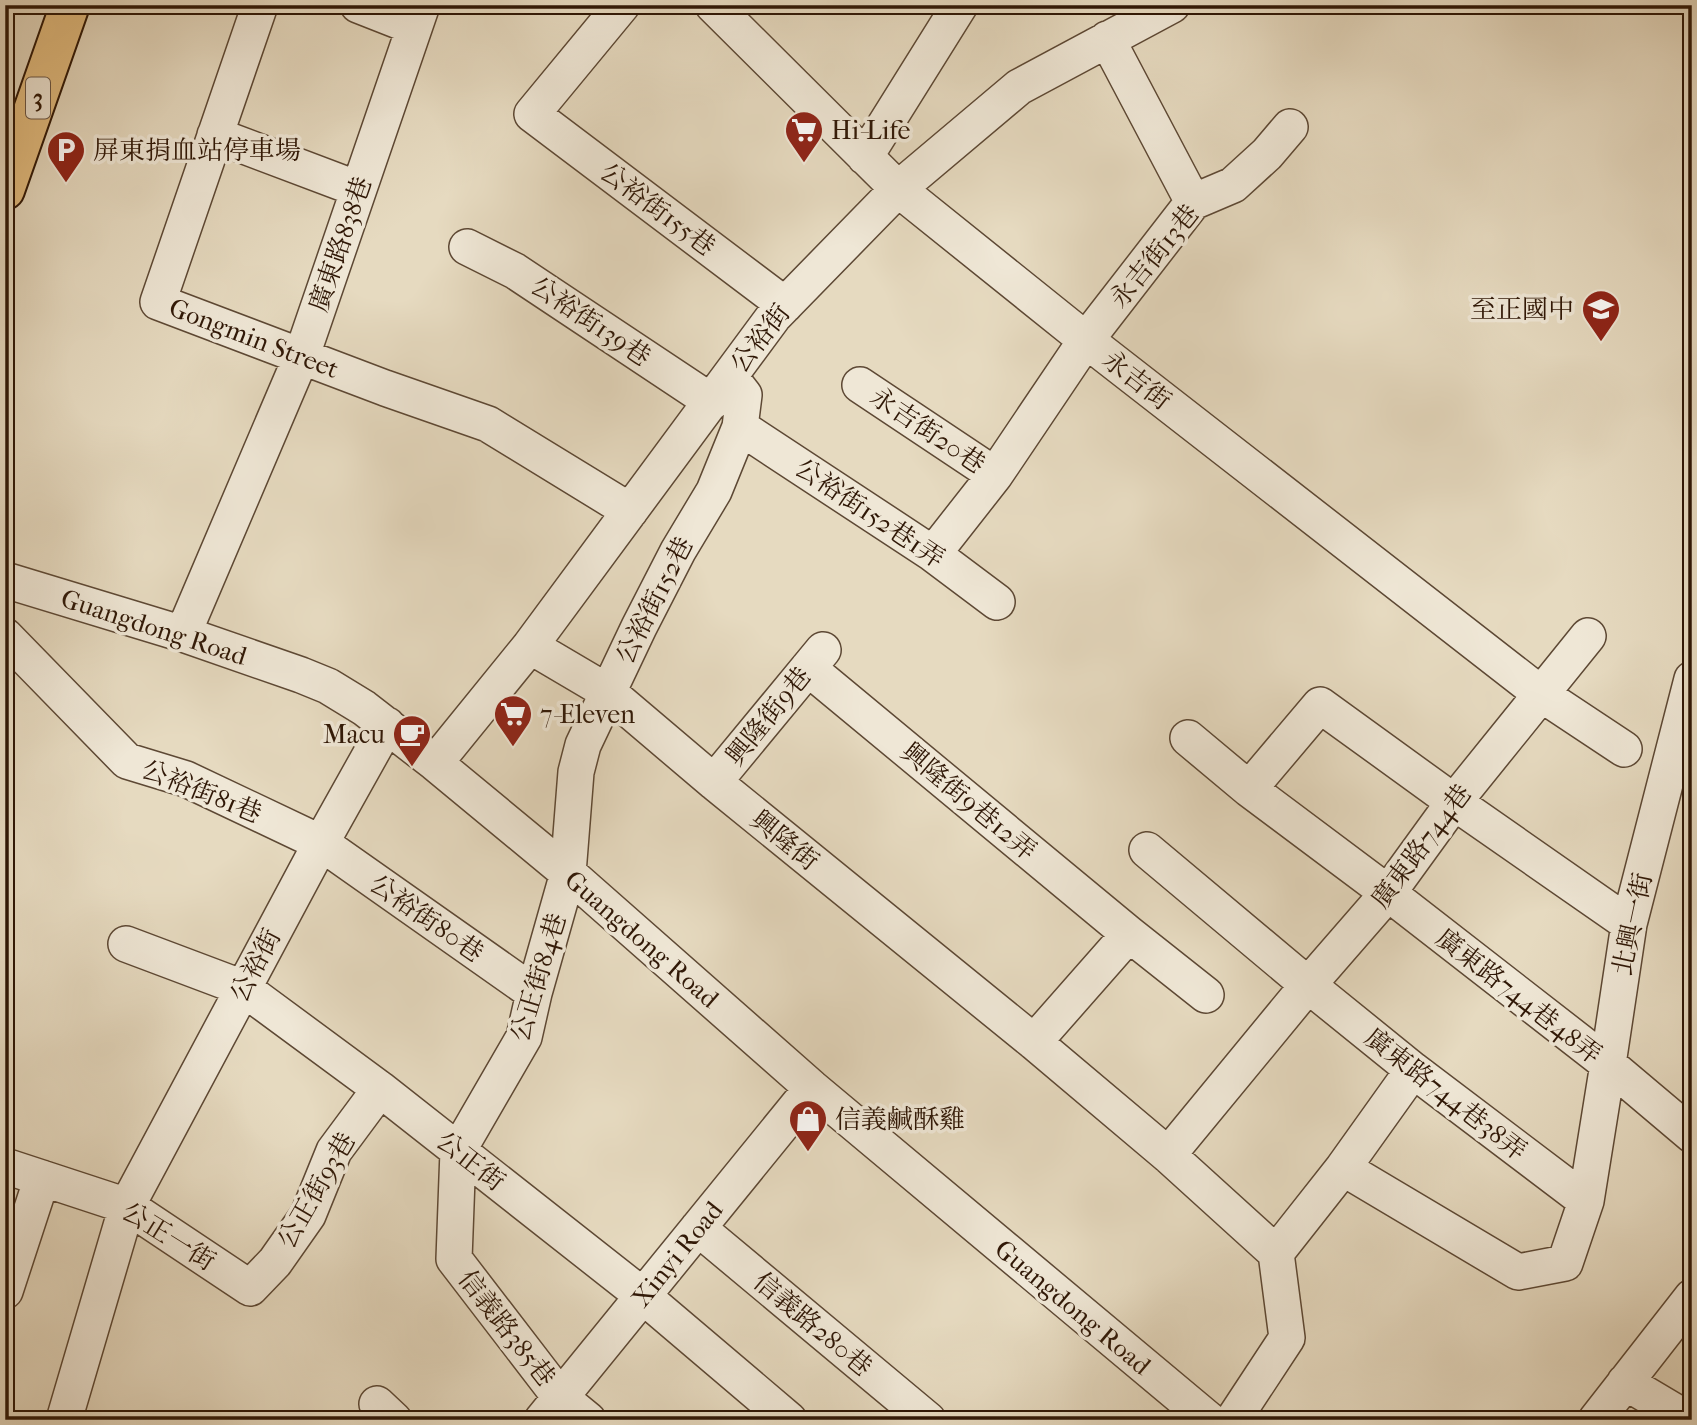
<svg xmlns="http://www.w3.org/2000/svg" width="1697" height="1425" viewBox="0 0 1697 1425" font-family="'IM FELL French Canon','Noto Serif TC',serif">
<rect width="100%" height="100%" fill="#e6dac0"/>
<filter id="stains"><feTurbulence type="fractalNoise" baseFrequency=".00286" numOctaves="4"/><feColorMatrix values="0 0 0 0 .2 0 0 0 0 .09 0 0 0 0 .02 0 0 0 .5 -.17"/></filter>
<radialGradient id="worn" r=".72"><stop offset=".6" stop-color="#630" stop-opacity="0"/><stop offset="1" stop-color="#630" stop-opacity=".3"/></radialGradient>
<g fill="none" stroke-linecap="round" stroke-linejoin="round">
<defs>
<path id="minor" d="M260,5L158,302L385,388L488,424L630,511
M358,5L414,27
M622,5L532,114L785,305
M713,5L898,189L1086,340L1541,694L1624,749
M1107,39L1193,202
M215,135L358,189
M865,157L960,5
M467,247L515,271L712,402
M860,385L995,475
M740,427L933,554L997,602
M933,554L995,475L1086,340L1193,202L1233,185L1267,154L1290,127
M5,580L183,634L301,675L328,686L364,708L435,763L568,873L812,1088L1209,1420
M183,634L302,355L422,5
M5,636L127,761L186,779L321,843L534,993
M530,646L608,692L714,782L1034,1042L1168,1155L1276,1253L1287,1338L1233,1420
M808,668L1129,934
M1692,679L1629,924L1608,1064L1692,1135
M1188,738L1249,789L1388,893L1608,1064L1586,1201L1565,1263L1518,1272L1343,1168
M435,763L530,646L774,316L898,189L1019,87L1172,5
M714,782L823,650
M1249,789L1320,705L1454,802L1629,924
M1147,850L1308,985L1413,1070L1586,1201
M126,944L243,988L380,1089L643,1296L789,1420
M1034,1042L1129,934L1206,995
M1168,1155L1308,985L1388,893L1454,802L1588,636
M5,1166L127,1206L250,1288L275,1262L308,1215L334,1151L380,1089
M698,1228L928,1420
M1276,1253L1343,1168L1413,1070
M5,1291L42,1178
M1625,1382L1689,1420
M377,1404L394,1420
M64,1420L127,1206L321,843L387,725
M542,1420L812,1088
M588,1420L560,1397L454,1259L458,1151L524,1037L534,993L568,873L576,772L583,745L639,627L678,551L714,491L740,427L744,395L730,377
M1596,1420L1692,1297"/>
<path id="major" d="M5,190L70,5"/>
</defs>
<use href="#minor" stroke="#5d4834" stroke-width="38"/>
<use href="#major" stroke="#2f1706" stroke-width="42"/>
<use href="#minor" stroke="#efe7d6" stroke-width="35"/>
<use href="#major" stroke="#e3bd80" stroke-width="38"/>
</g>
<defs>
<symbol id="supermarket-pin" viewBox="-11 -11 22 30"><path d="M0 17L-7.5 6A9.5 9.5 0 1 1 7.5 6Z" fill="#8f2418" stroke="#efe7d6"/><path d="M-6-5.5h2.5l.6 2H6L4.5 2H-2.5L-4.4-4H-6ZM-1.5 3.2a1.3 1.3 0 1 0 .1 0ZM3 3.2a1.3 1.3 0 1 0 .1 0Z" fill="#fff"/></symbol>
<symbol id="parking-pin" viewBox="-11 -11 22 30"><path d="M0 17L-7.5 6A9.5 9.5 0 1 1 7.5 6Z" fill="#8f2418" stroke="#efe7d6"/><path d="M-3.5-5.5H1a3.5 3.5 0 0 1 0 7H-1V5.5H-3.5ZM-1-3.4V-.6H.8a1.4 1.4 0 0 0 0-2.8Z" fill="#fff"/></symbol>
<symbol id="school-pin" viewBox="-11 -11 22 30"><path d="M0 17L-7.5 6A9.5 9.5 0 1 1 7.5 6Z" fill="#8f2418" stroke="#efe7d6"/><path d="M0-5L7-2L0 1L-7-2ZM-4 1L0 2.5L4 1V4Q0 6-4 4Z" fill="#fff"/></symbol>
<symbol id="cafe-pin" viewBox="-11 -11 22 30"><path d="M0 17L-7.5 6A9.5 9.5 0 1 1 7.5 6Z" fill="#8f2418" stroke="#efe7d6"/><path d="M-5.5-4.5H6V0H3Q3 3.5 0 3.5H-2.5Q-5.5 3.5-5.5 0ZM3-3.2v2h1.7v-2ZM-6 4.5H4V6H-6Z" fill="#fff"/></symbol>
<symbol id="shop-pin" viewBox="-11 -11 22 30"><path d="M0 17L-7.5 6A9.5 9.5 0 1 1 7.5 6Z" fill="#8f2418" stroke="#efe7d6"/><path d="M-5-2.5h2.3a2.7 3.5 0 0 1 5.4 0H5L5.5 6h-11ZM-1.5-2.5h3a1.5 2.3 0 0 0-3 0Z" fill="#fff"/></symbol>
</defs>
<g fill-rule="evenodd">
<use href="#supermarket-pin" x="782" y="108" width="44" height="60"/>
<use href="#parking-pin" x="44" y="128" width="44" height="60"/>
<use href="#school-pin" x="1579" y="287" width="44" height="60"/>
<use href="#supermarket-pin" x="491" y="692" width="44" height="60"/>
<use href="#cafe-pin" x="390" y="712" width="44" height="60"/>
<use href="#shop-pin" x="786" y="1097" width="44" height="60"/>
</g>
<g text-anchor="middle" stroke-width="7" stroke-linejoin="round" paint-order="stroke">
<rect fill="#efe7d6" stroke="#695544" stroke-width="2" x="26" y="77.5" width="24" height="41" rx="5"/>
<g font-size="24" font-weight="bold" fill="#2f1706">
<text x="38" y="106">3</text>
</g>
<g font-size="26" fill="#2f1706" stroke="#efe7d6" text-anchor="start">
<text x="831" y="139">Hi-Life</text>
<text x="93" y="159">屏東捐血站停車場</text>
<text x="1574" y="318" text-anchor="end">至正國中</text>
<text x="540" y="723">7-Eleven</text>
<text x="385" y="743" text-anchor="end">Macu</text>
<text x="835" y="1128">信義鹹酥雞</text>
</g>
<g font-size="26" fill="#2f1706" stroke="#efe7d6">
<text transform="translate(658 209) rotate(37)" y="9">公裕街155巷</text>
<text transform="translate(340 244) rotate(-71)" y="9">廣東路838巷</text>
<text transform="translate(1154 256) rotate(-51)" y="9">永吉街13巷</text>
<text transform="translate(591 321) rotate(34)" y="9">公裕街139巷</text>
<text transform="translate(254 338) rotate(21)" y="9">Gongmin Street</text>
<text transform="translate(760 338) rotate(-52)" y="9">公裕街</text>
<text transform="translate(1137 380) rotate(38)" y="9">永吉街</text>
<text transform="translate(928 430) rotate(34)" y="9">永吉街20巷</text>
<text transform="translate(870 513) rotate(34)" y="9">公裕街152巷1弄</text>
<text transform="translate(654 600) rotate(-63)" y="9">公裕街152巷</text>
<text transform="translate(154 627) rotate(18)" y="9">Guangdong Road</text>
<text transform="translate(768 716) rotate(-51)" y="9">興隆街9巷</text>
<text transform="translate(202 791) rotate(22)" y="9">公裕街81巷</text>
<text transform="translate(969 801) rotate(40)" y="9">興隆街9巷12弄</text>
<text transform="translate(785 840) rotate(39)" y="9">興隆街</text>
<text transform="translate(1421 846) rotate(-53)" y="9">廣東路744巷</text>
<text transform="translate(427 918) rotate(35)" y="9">公裕街80巷</text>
<text transform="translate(1632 924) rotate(-78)" y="9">北興一街</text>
<text transform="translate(642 939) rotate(41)" y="9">Guangdong Road</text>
<text transform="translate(255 965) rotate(-62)" y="9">公裕街</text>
<text transform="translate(538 977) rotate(-73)" y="9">公正街84巷</text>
<text transform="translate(1519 996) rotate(38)" y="9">廣東路744巷48弄</text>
<text transform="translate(1446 1094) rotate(38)" y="9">廣東路744巷38弄</text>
<text transform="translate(471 1161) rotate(38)" y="9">公正街</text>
<text transform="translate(316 1190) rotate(-60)" y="9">公正街93巷</text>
<text transform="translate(169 1236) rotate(32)" y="9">公正一街</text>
<text transform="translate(677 1254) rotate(-51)" y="9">Xinyi Road</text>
<text transform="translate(1073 1307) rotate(40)" y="9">Guangdong Road</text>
<text transform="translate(813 1324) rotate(40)" y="9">信義路280巷</text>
<text transform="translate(507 1328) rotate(52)" y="9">信義路385巷</text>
</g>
</g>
<rect width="1697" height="1425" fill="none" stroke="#e6dac0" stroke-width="28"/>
<rect x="7" y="7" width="1683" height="1411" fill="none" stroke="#2f1706" stroke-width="3.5"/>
<rect x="14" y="14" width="1669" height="1397" fill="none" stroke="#2f1706" stroke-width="2"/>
<rect width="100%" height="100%" filter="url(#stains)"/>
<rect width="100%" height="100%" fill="url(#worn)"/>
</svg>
